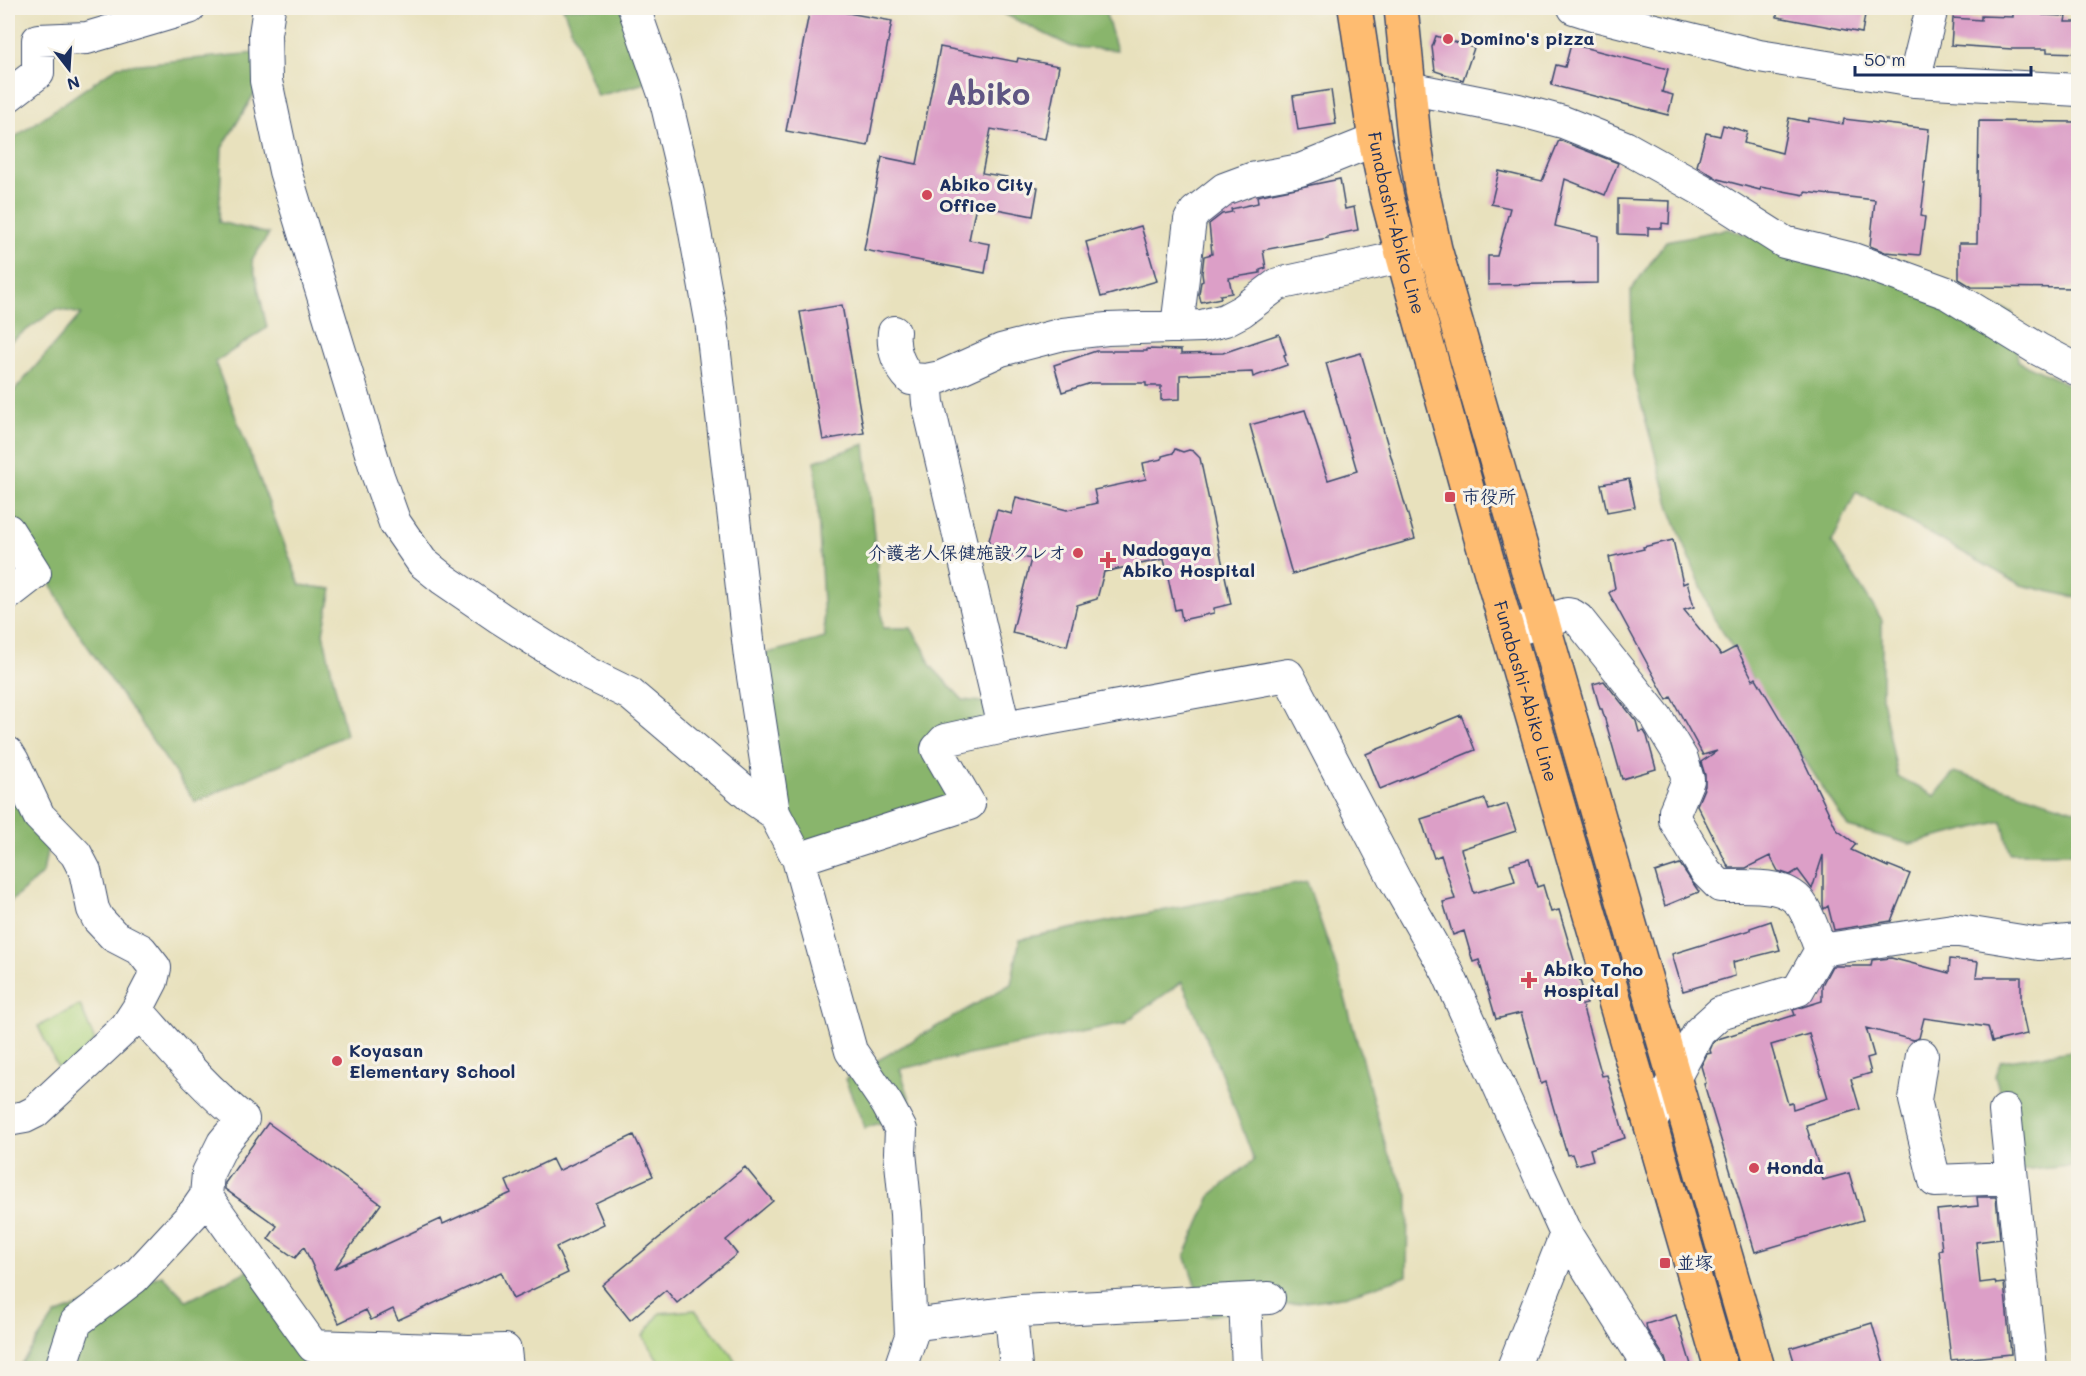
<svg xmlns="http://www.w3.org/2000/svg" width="2086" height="1376" viewBox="0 0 2086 1376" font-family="Mali,'Klee One',sans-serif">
<rect width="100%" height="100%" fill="#f7f3e8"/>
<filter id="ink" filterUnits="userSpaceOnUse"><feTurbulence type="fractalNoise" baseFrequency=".0167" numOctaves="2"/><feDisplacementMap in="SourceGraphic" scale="12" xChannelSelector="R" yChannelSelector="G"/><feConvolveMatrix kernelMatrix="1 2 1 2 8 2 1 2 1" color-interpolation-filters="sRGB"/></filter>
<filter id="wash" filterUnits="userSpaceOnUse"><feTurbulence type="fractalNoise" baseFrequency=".008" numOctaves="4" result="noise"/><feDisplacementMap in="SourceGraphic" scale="24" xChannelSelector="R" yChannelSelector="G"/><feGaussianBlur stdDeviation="1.35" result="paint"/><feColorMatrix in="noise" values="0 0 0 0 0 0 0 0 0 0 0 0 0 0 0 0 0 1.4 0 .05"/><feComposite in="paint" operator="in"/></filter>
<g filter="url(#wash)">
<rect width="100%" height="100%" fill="#e8e1bd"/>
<path fill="#acd37d" stroke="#64816e" stroke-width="1.5" d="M80,1005L95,1041L60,1072L38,1026Z
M695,1310L728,1350L739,1368H663L643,1336L660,1313Z"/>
<path fill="#89b56c" stroke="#527265" stroke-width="1.5" d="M563,8H642L672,76L597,96Z
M1002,8H1104L1117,50L1072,47L1004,14Z
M256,53L260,84L222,148L219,222L269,234L252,260L267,328L215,362L300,585L332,589L323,633L346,735L195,802L71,622L41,564L22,533L8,499V398L81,314L57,309L8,343V142L118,66Z
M1727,229L2012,312L2018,361L2078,389V598L2021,585L1856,492L1832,542L1882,620V699L1898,777L1935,796L1954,772L2078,811V853H2010L2002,821L1910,844L1848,827L1713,617L1671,511L1633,375L1631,290L1666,241Z
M865,444L883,628H911L924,649L931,666L963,700L982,702L991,711L985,720L936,733L959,797L806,849L782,809L756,656L825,638L815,461Z
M8,789L49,840L43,873L8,904Z
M1307,882L1338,972L1387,1151L1408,1195L1407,1276L1341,1297L1206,1316L1185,1255L1212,1194L1254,1160L1222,1075L1182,982L1124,1023L900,1069L914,1112L865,1128L845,1079L1011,984L1020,939Z
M2078,1050V1165L2021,1171L1995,1075L2001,1061Z
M249,1270L309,1354V1368H18L55,1315L162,1275L187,1301Z"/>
<g id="blocks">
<path fill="#dc9fc7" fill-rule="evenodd" d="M810,8H821L892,21L868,146L786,131Z
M1777,8H1866L1862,33L1777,17Z
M2013,12L2043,13V15L2066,16L2065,22H2079V53L2047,52V49H2012L1951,45L1953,18L1981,20V16L2013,17Z
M1436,36L1474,48L1463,80L1435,71L1432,47Z
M1571,44L1668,69L1662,92L1673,95L1668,115L1551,85L1556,65L1565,67Z
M940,47L1017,62L1018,58L1059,66L1045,139L991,129L982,173L1007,177L1006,181L1038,187L1033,216L976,205L969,240L990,244L985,273L864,250L882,157L917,164Z
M1331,90L1336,124L1298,130L1293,96Z
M1789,118L1808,122L1809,118L1843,124L1844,119L1929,129L1923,183H1925L1921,216L1925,217L1920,255L1885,252L1870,246L1875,200L1805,192V195L1761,187L1760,190L1718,179L1697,166L1706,133L1720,136L1723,125L1747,132L1744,143L1782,153Z
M1979,121L2079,122V288L1972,287L1959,279V243H1977Z
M1559,140L1618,163L1605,195L1565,179L1555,226L1598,236V283L1488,285V256H1497L1510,208L1491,204L1499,171L1542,181Z
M1340,179L1345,209L1354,207L1358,230L1327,236L1328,238L1263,250L1266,268L1260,270V273L1229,278L1232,293L1220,295L1221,298L1201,302L1199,294L1201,282L1203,281L1202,273L1204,256L1212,254L1209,224L1222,214L1232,212L1231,209L1258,203L1257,196Z
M1618,199L1670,201L1669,224L1662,223V228H1648V235L1618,234Z
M1141,226L1157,281L1101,297L1086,242Z
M842,305L864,433L823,440L800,312Z
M1279,334L1286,354L1284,355L1287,365L1253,377L1252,372L1180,375V399L1161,400V386H1146V383H1091L1062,392L1054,365L1096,351H1147V349L1181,350V354L1223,353Z
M1361,353L1415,539L1292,574L1250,425L1305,410L1328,480L1357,471L1326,363Z
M1175,449L1183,452L1189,450L1193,451L1200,458L1231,604L1214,608V613L1182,620L1180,609L1175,610L1164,559L1104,572L1097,599L1077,605L1067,646L1012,633L1031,559L995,550L996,545L988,544L997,510L1012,514L1016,497L1067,510L1097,503L1094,490L1146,479L1143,463L1162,459V456L1173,453Z
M1629,479L1635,507L1607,512L1601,484Z
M1673,540L1683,584L1687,582L1694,607L1684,610L1721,655L1736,647L1753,680L1756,678L1799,751L1837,830L1856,844L1851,850L1888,867V865L1910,874L1891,921L1834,930L1828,906L1824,909L1823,905V855L1812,889L1798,870L1790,875L1778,871L1770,856L1746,868H1729L1697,805L1705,786V775L1701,762L1717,751L1703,755L1671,697L1667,700L1609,593L1615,588L1609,557L1644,549L1643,547Z
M1604,681L1636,721L1639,732L1644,731L1647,736L1656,769L1622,779L1602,709H1600L1593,684Z
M1461,715L1475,750L1380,789L1366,754Z
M1485,799L1489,810L1507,804L1516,831L1461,849L1474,893L1515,881L1510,864L1529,859L1537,887L1543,885L1551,912L1559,910L1587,1004L1582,1005L1602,1076L1607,1075L1625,1138L1590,1149L1593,1160L1576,1165L1572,1154L1567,1155L1546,1082L1541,1084L1521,1013L1496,1019L1479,960L1473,962L1464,931L1453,935L1443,902L1455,899L1441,855L1434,858L1421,819Z
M1680,864L1699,892L1665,906L1655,872Z
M1771,921L1780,950L1733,962L1735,976L1683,991L1672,954L1750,930V928Z
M1891,958L1949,973L1950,959L1978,962L1976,977H2021V1007L2027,1034L1992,1042L1988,1027L1924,1018L1919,1038L1913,1040L1866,1028L1874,1056L1867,1058L1871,1073L1851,1079L1860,1109L1806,1125L1823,1180L1849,1173L1863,1220L1755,1252L1704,1084L1706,1083L1701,1066L1707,1054L1711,1053L1710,1050L1713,1043L1718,1039L1795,1015L1793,1010L1822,1001V985L1832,966H1871L1872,960ZM1809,1034L1828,1098L1793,1109L1792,1103L1788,1104L1771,1045Z
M268,1123L381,1204L335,1268L441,1219L443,1224L511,1193L506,1181L552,1159L558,1171L634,1135L653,1176L595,1203L604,1224L556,1247L568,1273L513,1299L501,1272L398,1320L393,1309L371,1320L366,1310L339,1323L304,1247L295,1258L268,1239L277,1226L225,1189V1183Z
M745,1167L773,1201L726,1240L737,1254L677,1303L666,1290L630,1320L602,1285Z
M1977,1197H1996L2000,1239L1976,1242L1980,1283L1995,1281L1996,1284L2004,1283L2011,1354L1951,1360L1939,1250L1942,1249L1937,1210L1978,1206Z
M1676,1315L1692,1368H1668L1665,1358L1647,1330L1646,1324Z
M1872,1323L1885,1368H1796L1790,1348Z"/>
</g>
</g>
<g filter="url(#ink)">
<use href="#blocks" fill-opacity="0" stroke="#3a4a6c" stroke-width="1.5"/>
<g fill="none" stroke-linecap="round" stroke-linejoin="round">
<defs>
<path id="minor" d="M269,8L265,34L266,81L285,171L378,476L395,523L422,562L443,579L500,618L587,673L630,694L755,800L774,813L798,859L969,804L937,749L945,740L1004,727L1288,675L1395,880L1447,971L1566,1234L1650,1368
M634,8L665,97L688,194L711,320L750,657L774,813
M1574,8L1599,16L1759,56L1914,81L2078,90
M1914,81L1932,8
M1408,88L1518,110L1563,122L1625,147L1702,190L1784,242L1853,259L1947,293L2038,349L2078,370
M8,96L38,73V40L87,38L189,8
M1177,327L1190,220L1195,212L1224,189L1251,179L1300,170L1375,140
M894,332C892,349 899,367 911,379L926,380L941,377L1001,350L1063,334L1107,329L1202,326L1225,320L1242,311L1278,284L1428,251
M926,380L928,403L1004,727
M8,530L35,573L8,594
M1508,632L1567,614L1572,615L1578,619L1657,718L1682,759L1688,780L1675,811V820L1706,872L1720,886C1746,887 1788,881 1803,907C1811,920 1815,936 1821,950L1953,930L2039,944L2078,940
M8,753L13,761L39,816L76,854L85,871L93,909L98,919L114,936L141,950L155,968L152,981L137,1010C171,1048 203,1087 243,1119L223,1143L208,1173L206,1196L195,1212L134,1278L76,1322L61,1368
M798,859L851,1051L887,1104L901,1130L900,1152L906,1214L911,1336L900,1368
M1922,1055L1915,1100L1935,1181L2011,1178
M2005,1111L2031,1368
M8,1120L25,1117L35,1112L126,1027L137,1010
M1651,1122L1699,1032L1720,1013L1798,990L1821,950
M206,1196L313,1346L469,1351L505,1350L507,1368
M1245,1300L1248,1368
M1011,1313L1016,1368
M911,1325L1021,1311L1269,1298
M1513,1368L1566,1234"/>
<g id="major">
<path id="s1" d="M1355,8L1375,140L1387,197L1403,257L1480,535L1721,1368"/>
<path d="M1401,8L1414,138L1422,189L1435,249C1540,623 1651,995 1758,1368"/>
</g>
</defs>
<use href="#minor" stroke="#3a4a6c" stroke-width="34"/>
<use href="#major" stroke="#3a4a6c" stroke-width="36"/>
<use href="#minor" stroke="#fff" stroke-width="32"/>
<use href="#major" stroke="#febc71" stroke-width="33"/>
</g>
</g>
<g fill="#d1495b" stroke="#f7f3e8" stroke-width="2">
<circle cx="1448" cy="39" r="6"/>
<circle cx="927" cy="195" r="6"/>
<rect x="1444" y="491" width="12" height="12" rx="3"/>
<circle cx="1078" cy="553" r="6"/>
<path d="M1105 551h6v6h6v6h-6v6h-6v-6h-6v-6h6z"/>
<path d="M1526 971h6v6h6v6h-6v6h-6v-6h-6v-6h6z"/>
<circle cx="337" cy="1061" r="6"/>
<circle cx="1754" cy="1168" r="6"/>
<rect x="1659" y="1257" width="12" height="12" rx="3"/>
</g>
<g text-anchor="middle" stroke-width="6" stroke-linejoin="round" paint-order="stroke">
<g font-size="18" font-weight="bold" fill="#1b2f5e" stroke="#f7f3e8" text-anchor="start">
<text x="1460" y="45">Domino's pizza</text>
<text x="939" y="191">Abiko City<tspan x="939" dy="21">Office</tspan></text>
<text x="1462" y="503">市役所</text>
<text x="1122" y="556">Nadogaya<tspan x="1122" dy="21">Abiko Hospital</tspan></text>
<text x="1066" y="559" text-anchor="end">介護老人保健施設クレオ</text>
<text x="1543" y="976">Abiko Toho<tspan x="1543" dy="21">Hospital</tspan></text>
<text x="349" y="1057">Koyasan<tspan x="349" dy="21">Elementary School</tspan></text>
<text x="1766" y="1174">Honda</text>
<text x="1677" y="1269">並塚</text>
</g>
<g font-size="18" fill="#1b2f5e" stroke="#f7f3e8">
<text dy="6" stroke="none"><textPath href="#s1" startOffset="219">Funabashi-Abiko Line</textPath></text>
<text dy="6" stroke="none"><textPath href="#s1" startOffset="705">Funabashi-Abiko Line</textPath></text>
</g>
<g font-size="30" font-weight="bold" fill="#5f5683" stroke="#f7f3e8">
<text x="988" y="105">Abiko</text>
</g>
</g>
<rect width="2086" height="1376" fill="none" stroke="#f7f3e8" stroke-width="30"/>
<g transform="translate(69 69) rotate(163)" stroke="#f7f3e8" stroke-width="4.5" paint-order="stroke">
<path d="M0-4.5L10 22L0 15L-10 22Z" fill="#1b2f5e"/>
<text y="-9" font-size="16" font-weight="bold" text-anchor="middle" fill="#1b2f5e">N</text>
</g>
<path d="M1855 66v9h176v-9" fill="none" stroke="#1b2f5e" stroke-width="3"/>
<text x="1864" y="66" font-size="18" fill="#1b2f5e" stroke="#f7f3e8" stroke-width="4.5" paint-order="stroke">50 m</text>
</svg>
